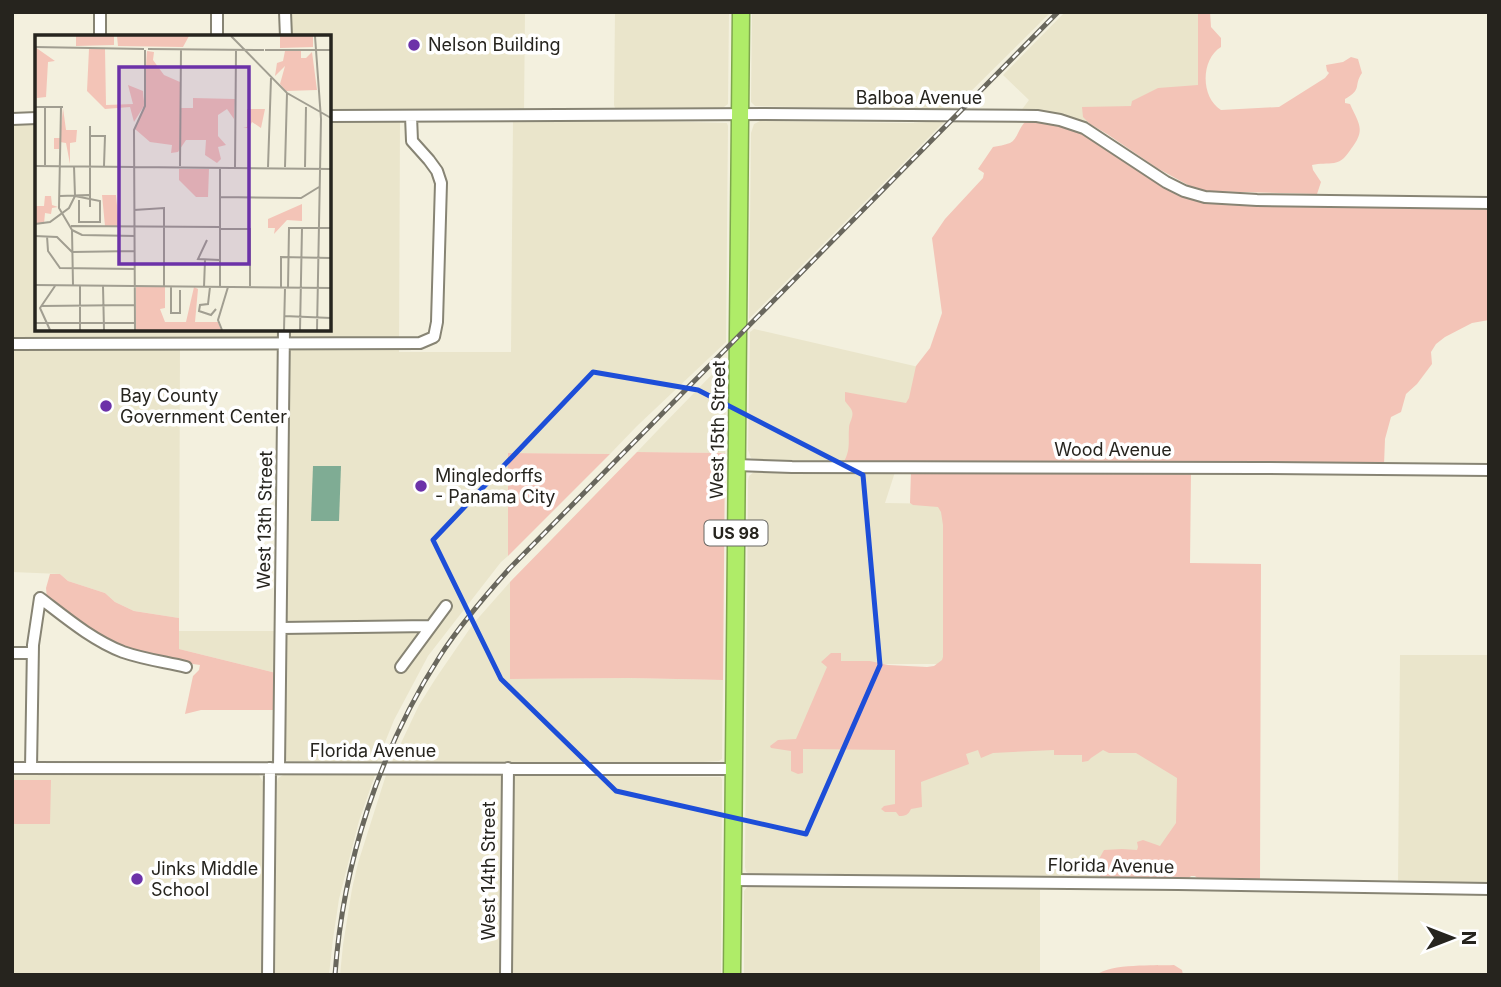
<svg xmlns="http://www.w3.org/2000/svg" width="1501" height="987" viewBox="0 0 1501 987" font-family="Inter,sans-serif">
<rect width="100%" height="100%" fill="#f3f0de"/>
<path fill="#eae5cb" d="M288,12H525L524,112L329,113V37H288Z
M615,12H729L728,104L724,107L715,108L616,111L614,105Z
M752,12H1051L952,110L755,106L751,102Z
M1065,12H1198L1199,112H1088V126L1020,112L1029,100L1003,75Z
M513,120H614L727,123L728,126L726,342L637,426L610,454L509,453L508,556L501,562L428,656L394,720L377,762L288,761L283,759L288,329H329V121H400L399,352H511Z
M760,121L909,123L945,121L749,319L751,133L754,124Z
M12,123H37V329H280L279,336L276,338L12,340Z
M754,329L923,368L896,463H778L751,458L748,450L750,332Z
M12,347H180L179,618L134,611L115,602L105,593L68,581L60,574L12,572Z
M726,360L725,453L637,452L658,430Z
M755,471L895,472L885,503L948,504V664H834L1185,746V881L859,876L824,873L750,874L746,872L745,867L748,481L749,476Z
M510,582L511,679L629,678L723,680L722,759L719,761L703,762H392L419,705L436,678L473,624Z
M179,631H276V673L179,649Z
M1400,655H1489V885L1398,884Z
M12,772L256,773L259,775L263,782L261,975H12Z
M283,775H375L359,821L339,899L333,939L329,975H275L277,783L278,778Z
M386,775L503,776L501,975H340L343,945L352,889L358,863Z
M512,775L721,777L722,780L721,975H510Z
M751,885L1040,886V975H744V891L748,886Z"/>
<path fill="#f3c4b7" d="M1198,12H1210L1211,27L1221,38V47C1201,59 1200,97 1221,110L1279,107L1325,78L1329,73L1327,71L1326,65L1343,62L1351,57L1358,59L1362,73C1353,86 1363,89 1345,99V103L1350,104C1359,124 1366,130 1351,149C1347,155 1342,162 1334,163C1327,164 1320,163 1312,165L1313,170L1321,182L1317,194L1199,191L1157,168L1107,134L1090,124L1083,117L1082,107L1131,106L1132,101L1158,88L1198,85Z
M1028,120L1063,126L1089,137L1179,194L1489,208V320L1472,323L1445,337L1436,344L1431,352L1432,364L1417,384L1406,394L1401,412L1391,417L1385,439L1384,465L843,463C851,450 848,442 849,428C849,422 854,417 852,411C851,408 847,404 845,401V392L906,403L909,398L916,366L930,348L942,313L932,238L945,219L983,178L984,173L978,169L993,147C998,146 1005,145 1010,143C1019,138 1018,126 1028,120Z
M637,452L725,453L723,680L629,678L510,679V582Z
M508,453L610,454L508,556Z
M911,471L1191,473L1190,563L1261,564L1260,881L1199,880L1195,876H1191L1188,879L1100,878L1099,859L1104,850L1122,849L1137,850L1138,847L1137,842L1143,840L1160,846L1176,823L1177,778L1136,753H1109L1103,750L1091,758L1088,761L1082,762V755H1054V750L993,753L981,758L978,750L966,754L969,764L921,782L922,807L911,809C908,815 906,816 899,816L896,812H885L881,809L884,806L895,804V750L803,749V773L798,774L791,771V751L771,748L770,746L778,740L796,739L827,667L821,662L831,653H841V661H870L888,665L927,667L934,666L942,660L943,657V525L941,512L938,507L913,505L910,503Z
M50,574H60L68,581L105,593L115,602L134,611L179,618V649L276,673V710H201L185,714L193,676L199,670L200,665C177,662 152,659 130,651C100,641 73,617 47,599L46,588Z
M12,780H51L50,824H12Z
M1174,965L1182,970L1183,975H1096C1112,963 1154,966 1174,965Z"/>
<path fill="#7fac94" d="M313,466H341L339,521H311Z"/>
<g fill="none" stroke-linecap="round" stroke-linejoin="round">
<defs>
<path id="minor" d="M100,12V37
M285,12L286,37
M217,37V12
M329,116L765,114L1037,116L1060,120L1084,128L1166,182L1184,191L1205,197L1257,200L1489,203
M12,119L37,118
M12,344L420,343L434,337L437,322L441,183L437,171L429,160L412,141L411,116
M736,465L792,467L1259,468L1489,470
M281,628L431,626
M12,653H32
M401,667L446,606
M12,768L734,769
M31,768L33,645L40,598C65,617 92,640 123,652C143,659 165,662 186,667
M279,768L284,329
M733,880L1178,884L1489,889
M268,975L270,768
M506,975L508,768"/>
<path id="highway" d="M732,975L741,12"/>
</defs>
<use href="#minor" stroke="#878474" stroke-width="14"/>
<use href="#highway" stroke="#7fa64e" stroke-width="19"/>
<use href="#minor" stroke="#fff" stroke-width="10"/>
<use href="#highway" stroke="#afec68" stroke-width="16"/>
<defs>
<path id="rail" d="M335,975C343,863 379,751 440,656C460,625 485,596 510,568L1058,12"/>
</defs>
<use href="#rail" stroke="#69675d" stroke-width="5"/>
<use href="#rail" stroke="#fff" stroke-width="2.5" stroke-dasharray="8" stroke-linecap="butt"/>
</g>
<path fill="none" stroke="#1d4ed8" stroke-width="5" stroke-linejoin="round" d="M593,372L698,390L863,475L880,665L806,834L616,791L501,679L433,540Z"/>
<g fill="#6c32a8" stroke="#fff" stroke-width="2.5">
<circle cx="414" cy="45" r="7"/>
<circle cx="106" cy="406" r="7"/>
<circle cx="421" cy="486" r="7"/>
<circle cx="137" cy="879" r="7"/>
</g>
<g text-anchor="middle" stroke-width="7" stroke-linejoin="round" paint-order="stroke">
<rect fill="#fff" stroke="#676662" stroke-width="2" x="704.5" y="520.5" width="63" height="25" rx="5"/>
<g font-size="16" font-weight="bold" fill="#26241e">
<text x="736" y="539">US 98</text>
</g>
<g font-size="18" fill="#26241e" stroke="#fff" text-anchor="start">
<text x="428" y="51">Nelson Building</text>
<text x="120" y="402">Bay County<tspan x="120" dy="21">Government Center</tspan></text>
<text x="435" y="482">Mingledorffs<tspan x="435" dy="21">- Panama City</tspan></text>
<text x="151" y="875">Jinks Middle<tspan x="151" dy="21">School</tspan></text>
</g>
<g font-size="18" fill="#26241e" stroke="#fff">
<text x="919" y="104">Balboa Avenue</text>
<text transform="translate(718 430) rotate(-89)" y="6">West 15th Street</text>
<text x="1113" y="456">Wood Avenue</text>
<text transform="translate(265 520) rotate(-89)" y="6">West 13th Street</text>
<text x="373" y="757">Florida Avenue</text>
<text transform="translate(1111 866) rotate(1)" y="6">Florida Avenue</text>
<text transform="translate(489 871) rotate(-90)" y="6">West 14th Street</text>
</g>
</g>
<g transform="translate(35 35)">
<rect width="296" height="296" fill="#f3f0de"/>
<path d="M41,1H79V10L41,11ZM82,1H154L148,12L83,11ZM245,1H278V12L245,13ZM0,12L20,26L13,27L11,62L2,63V71ZM54,14H70L71,70L98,69L93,50L108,56L109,71L99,87L95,72L70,74L52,56ZM112,16L119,17L118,25L129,40L145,47L146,73H158V63L200,64L199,84L192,74L183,80V101L191,110L183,112L186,124L182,128L170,120L171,105H151L143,117L136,118L137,110L115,107L100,94L108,76ZM250,16H266V23H271L277,17L282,55L251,56L245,49L250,31L240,41L242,28L248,26ZM28,73L31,95H42L41,107L35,108V129L31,108L25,107L24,114H19V103H25ZM212,74H230L226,93L217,87L214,93H208L212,92ZM144,134H174L173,162H161L144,145ZM67,160H81L84,191H70ZM10,161H16L17,170L23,172L17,173L16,179L10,178L9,189H0V171H9ZM267,169V186L252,185L239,199L240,193H233V184ZM101,252H130V273L125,274L130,287H151L159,252L163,254L160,287H183L186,295H101Z" fill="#f3c4b7"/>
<path fill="none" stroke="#a19e91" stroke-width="2" d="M196,1L252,58L296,83M280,1L286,84L282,295M0,12L109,14M113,14L229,15M230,15H296M0,72H28M26,72L24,173L37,195L38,250M55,91V172M55,101H70L69,131M10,130V72M0,131L296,134M145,131L146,14M200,132L201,15M233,132L236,43M250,132L252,58M270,132L271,72M25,161L54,160M40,161L65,166V187H44V165M185,162L266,163L284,152M99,175L129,173V251M0,189L15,187L34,173L40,161L39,131M36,191L185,192M185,194H215V251M37,195L47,200L100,201M0,201L22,202L37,217L100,216M12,201L13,216L25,233L100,234M172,205L163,224L185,225M0,250L296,253M45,251V295M68,251L69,295M185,251V134M136,252V278H145V255M169,252L170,225M175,252L173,269L165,270L164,276L176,280L181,274M246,252V222L296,223M253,253L254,193H296M6,271L100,270M249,281L296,283M0,288H100M15,295L5,273L20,251M100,295L99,95L110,71V15M187,295L183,285L193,252M249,295L250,253M265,295L267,193"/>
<path fill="#6c32a8" fill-opacity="0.15" stroke="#6c32a8" stroke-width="3.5" d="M84,32H214V229H84Z"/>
<rect width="296" height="296" fill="none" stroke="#26241e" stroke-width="3.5"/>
</g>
<rect width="1501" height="987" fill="none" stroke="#26241e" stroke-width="28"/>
<g transform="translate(1452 938) rotate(90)" stroke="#ffffff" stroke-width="5" paint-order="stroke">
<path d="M0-5L12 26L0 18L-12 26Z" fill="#26241e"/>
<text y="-10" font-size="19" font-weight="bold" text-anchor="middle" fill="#26241e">N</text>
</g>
</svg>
